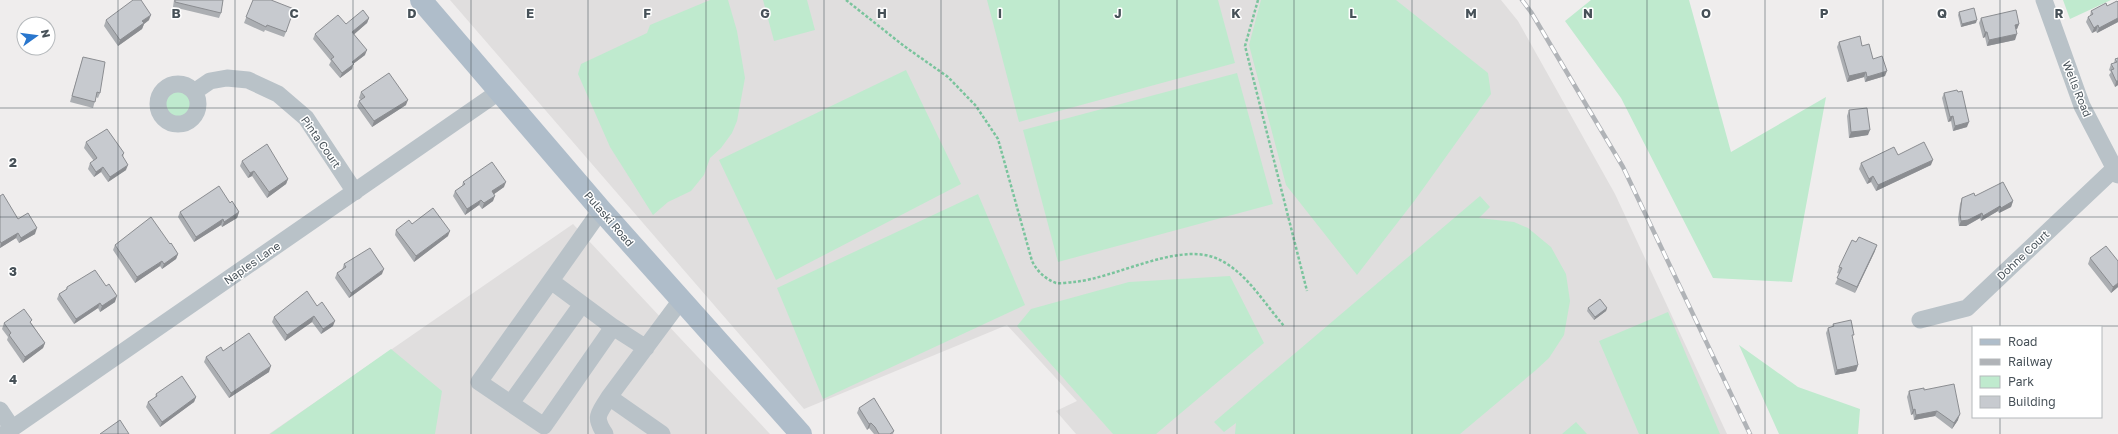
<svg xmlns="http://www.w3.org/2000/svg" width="2118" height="434" viewBox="0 0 2118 434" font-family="'Golos Text',sans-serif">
<rect width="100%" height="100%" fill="#efeded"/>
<path fill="#e0dede" d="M450,0H1501L1518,21L1615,194L1727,434H1076L1056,411L1077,401L1007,325L804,409Z
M573,224L770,434H269Z"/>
<path fill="#bfeace" d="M710,0H728L737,31L745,78L737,121L732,133L721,148L710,158L704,175L691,191L668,202L653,215L610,147L578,74L581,64L647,33L650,25Z
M763,0H807L815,30L774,41Z
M987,0H1218L1235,63L1019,122Z
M1261,0H1396L1488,73L1491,94L1415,200L1357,275L1286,185L1249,45Z
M1591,0H1689L1731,152L1826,97L1792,282L1713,278L1621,98L1565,21Z
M2063,0H2111L2070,19Z
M906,70L961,184L776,280L719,160Z
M1237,73L1273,204L1058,262L1023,130Z
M161 104a17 17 0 1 1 34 0a17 17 0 1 1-34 0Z
M978,194L1025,305L823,399L777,288Z
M1480,196L1490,207L1479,218L1514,222L1528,228L1551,247L1566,274L1570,301L1564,335L1549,358L1536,370L1460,434H1235L1236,423L1224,432L1214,422Z
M1230,276L1264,343L1156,434H1113L1017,326L1031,309L1129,282Z
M1668,312L1720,434H1639L1599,341Z
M1739,345L1798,387L1860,409L1858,434H1779Z
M391,349L442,391L435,434H270Z
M1576,422L1587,434H1562Z"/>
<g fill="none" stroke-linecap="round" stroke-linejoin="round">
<path stroke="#7ac49d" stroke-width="2.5" stroke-dasharray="3 2" stroke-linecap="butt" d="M846,0L904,46L948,77L976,106L998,139L1032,261C1037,271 1045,279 1056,283C1061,284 1069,282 1074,282C1115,278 1174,244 1213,257C1244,268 1263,302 1284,326
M1258,0L1245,46L1307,291"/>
<path stroke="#b9c2c8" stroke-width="17" d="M2044,0L2082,106L2118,175
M158 104a20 20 0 1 1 40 0a20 20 0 1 1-40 0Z
M194,92L210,81L227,78L248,80L278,94L306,118L355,192
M601,210L479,382L544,426L613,327
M551,281L613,327L646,348
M1920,320L1967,308L2114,169
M511,403L582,304
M0,410L12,428
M4,434L500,91
M605,434C593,416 599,414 609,397
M662,434L609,397L681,300"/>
<path stroke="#afbdca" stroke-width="22" d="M421,0L601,210L801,434"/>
<defs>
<path id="rail" d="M1522,0L1531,12L1623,167L1750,434"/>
</defs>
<use href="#rail" stroke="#b0b3b7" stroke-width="4.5"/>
<use href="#rail" stroke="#fff" stroke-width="3" stroke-dasharray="9" stroke-linecap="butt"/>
</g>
<path fill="#abaeb2" d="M174,0H223L221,13L219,18L173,7Z
M253,0L286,32L284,37L265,30L264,32L244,23Z
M2107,6L2118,22L2097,33L2096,31L2092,33L2086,22L2088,17L2090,16L2091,11Z
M1959,12L1976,23L1961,27L1958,15Z
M369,18L367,23L354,34L365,55L353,64L352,69L340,78L329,65L331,61L313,39L315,34L346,24Z
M1981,18L2019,24L2017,29H2016L2015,40L1987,46L1985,37L1983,38L1979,23Z
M106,20H149L144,24L142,29L118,46L104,26Z
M1839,42L1862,46L1873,59L1885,76L1865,82L1864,77L1847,82L1837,47Z
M83,57L100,93L98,98L96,97L93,108L70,102Z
M2118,58V85L2115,87L2109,75L2111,72L2109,70L2111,64L2114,63L2115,59Z
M361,92L406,105L372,127L357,106L359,101L361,100L359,98Z
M1944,93L1967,127L1953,131L1951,121L1948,122L1942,98Z
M1849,110L1868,135L1849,138L1847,116Z
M86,142L124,153L123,157L126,170L108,182L101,172L94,177L88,169L90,163L94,161L84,148Z
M1898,155L1931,165L1876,191L1871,182L1867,184L1859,169L1861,163Z
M242,161L288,179L286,184L267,198L252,176L248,178L240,166Z
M463,182L504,187L494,194L493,201L482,209L479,205L465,215L453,196L455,191L462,186Z
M0,196L18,219L35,234L19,243L16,238L0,248Z
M1975,196L2013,201L2011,207L1999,213L1998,211L1981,221L1980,218L1966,226H1959L1958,219L1960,204L1962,198Z
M230,203L239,212L237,218L222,227L221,225L194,242L178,217L180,212Z
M412,224L448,236L414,262L395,235L396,230Z
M170,244L178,254L176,259L162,269L160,266L135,283L113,250L115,245Z
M1875,251L1855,293L1835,284L1840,274L1837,273L1839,267Z
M2090,258L2118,287L2111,293L2088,264Z
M344,264L382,274L349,298L335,278L337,273L342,270Z
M67,287L115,302L100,312L98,308L74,324L57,299L59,294L66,290Z
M317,306L333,326L321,334L312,322L285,341L272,322L274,317Z
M1588,308H1607L1606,311L1594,320L1587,311Z
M4,323H31L45,343L43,348L23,363L7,340L8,337L2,329Z
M1833,324L1858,365L1856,371L1835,375L1826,333L1828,328L1832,327Z
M206,357L269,372L229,398L204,362Z
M1924,390L1958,420L1952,429L1935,416L1914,420L1913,414L1911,415L1907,397L1909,391Z
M156,394L196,397L194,402L160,427L146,407L148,402L155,398Z
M859,408L894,431L893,434H874L869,428L867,430L857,413Z"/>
<path fill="#8b8d91" d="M151,15L149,20L144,24L142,29L118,46L120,40L142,21Z
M2118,17V22L2097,33L2099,28Z
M369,18L367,23L350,38L352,32Z
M1977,20L1976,23L1961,27L1962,24Z
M2019,24L2017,29L2013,30L2015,25Z
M2098,25L2096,31L2092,33L2094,28Z
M1985,32H1987L1985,37L1983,38Z
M2017,34L2015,40L1987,46L1989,40Z
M367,50L365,55L353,64L352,69L340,78L342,73L352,62Z
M1887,71L1885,76L1865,82L1867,77Z
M1866,72L1864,77L1847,82L1849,76Z
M2116,81H2118V85L2115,87Z
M408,100L406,105L372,127L374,121Z
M1953,116L1951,121L1948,122L1950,117Z
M1969,122L1967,127L1953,131L1955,126Z
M1870,130L1868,135L1849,138L1851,132Z
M1933,160L1931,165L1876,191L1878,185Z
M128,165L126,170L108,182L110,177Z
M103,167L101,172L94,177L96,172Z
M254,171L252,176L248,178L250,173Z
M1873,176L1871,182L1867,184L1869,179Z
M288,179L286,184L267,198L269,192Z
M506,182L504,187L490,197L492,191Z
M495,196L493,201L482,209L484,203Z
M481,200L479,205L465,215L467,209Z
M2013,201L2011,207L1999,213L2001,208Z
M2000,206L1998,211L1981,221L1983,216Z
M239,212L237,218L222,227L224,222Z
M1982,213L1980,218L1966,226H1959L1961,221Z
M223,219L221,225L194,242L196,237Z
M37,228L35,234L19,243L21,238Z
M450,231L448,236L414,262L416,256Z
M18,233L16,238L0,248L1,243Z
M1877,245L1875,251L1855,293L1857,287Z
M178,254L176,259L162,269L164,264Z
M162,261L160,266L135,283L137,277Z
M384,269L382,274L349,298L351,293Z
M2118,283V287L2111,293L2113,287Z
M117,296L115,302L100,312L102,306Z
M100,303L98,308L74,324L76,319Z
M1607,308L1606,311L1594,320L1595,317Z
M314,316L312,322L285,341L287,335Z
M335,321L333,326L321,334L323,329Z
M45,343L43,348L23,363L25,357Z
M1858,365L1856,371L1835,375L1837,370Z
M271,366L269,372L229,398L231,393Z
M196,397L194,402L160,427L162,422Z
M1915,409L1913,414L1911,415L1913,410Z
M1937,411L1935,416L1914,420L1916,415Z
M1960,414L1958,420L1952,429L1954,423Z
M871,423L869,428L867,430L869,424Z"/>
<path fill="#c7cacf" stroke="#8b8d91" d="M133,0H141L151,15L142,21L144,23L120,40L106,20Z
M175,0H223L221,13L175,2Z
M253,0H271L294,9L286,32L267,25L266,27L246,17Z
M2117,1L2118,2V18L2099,28L2098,25L2094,28L2088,17L2093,14L2091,11L2106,3L2107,6Z
M1974,8L1977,20L1962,24L1959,12Z
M363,10L369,18L352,32L367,50L352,62L354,64L342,73L331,59L334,57L315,34L338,15L346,24Z
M2016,10L2019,24L2015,25L2017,34L1989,40L1987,32H1985L1981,18Z
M1860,36L1862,46L1869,44L1873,59L1882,56L1887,71L1867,77L1866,72L1849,76L1839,42Z
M83,57L105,62L100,93L97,92L95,102L72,96Z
M2118,58V81H2116L2111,70L2114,69L2111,64L2117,62L2115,59Z
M389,73L408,100L374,121L359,101L365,97L361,92Z
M1957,90L1958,92L1962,91L1969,122L1955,126L1953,116L1950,117L1944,93Z
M1867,108L1870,130L1851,132L1849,110Z
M107,129L124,153L122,155L128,165L110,177L103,167L96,172L90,163L97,158L86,142Z
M1924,142L1933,160L1878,185L1873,176L1869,179L1861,163L1894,147L1898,155Z
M267,144L288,179L269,192L254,171L250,173L242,161Z
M492,162L506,182L492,191L495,196L484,203L481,200L467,209L455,191L465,184L463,182Z
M2003,182L2013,201L2001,208L2000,206L1983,216L1982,213L1968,220L1961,221L1960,214L1962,198L1974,193L1975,196Z
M219,186L230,203L232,201L239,212L224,222L223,219L196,237L180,212Z
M3,194L18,219L28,213L37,228L21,238L18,233L1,243L0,241V196Z
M433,208L450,231L416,256L396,230L409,220L412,224Z
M151,217L170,244L171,243L178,254L164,264L162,261L137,277L115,245Z
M1859,237L1877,245L1857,287L1837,278L1842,268L1839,267L1852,240L1856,242Z
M2106,246L2118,261V283L2113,287L2090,258Z
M370,248L384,269L351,293L337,273L346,267L344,264Z
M95,270L106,286L109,284L117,296L102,306L100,303L76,319L59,294L67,289V287Z
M307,291L317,306L322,302L335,321L323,329L314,316L287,335L274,317Z
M1600,299L1607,308L1595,317L1588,308Z
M24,309L32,320L30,322L45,343L25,357L9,335L11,333L4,323Z
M1851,320L1854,335H1852L1858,365L1837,370L1828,328L1834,326L1833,324Z
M249,333L271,366L231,393L206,357L221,347L223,351Z
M182,376L196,397L162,422L148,402L157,396L156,394Z
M1954,384L1960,414L1954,423L1937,411L1916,415L1915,409L1913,410L1909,391L1924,388V390Z
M874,398L894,431L890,434H879L875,427L871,423L869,424L859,408Z
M120,420L129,434H100Z"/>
<path fill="none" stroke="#475158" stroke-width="1" stroke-opacity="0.55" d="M118,0V434M235,0V434M353,0V434M471,0V434M588,0V434M706,0V434M824,0V434M941,0V434M1059,0V434M1177,0V434M1294,0V434M1412,0V434M1530,0V434M1647,0V434M1765,0V434M1883,0V434M2000,0V327M0,108H2118M0,217H2118M0,326H2118M2000,417V434"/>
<g text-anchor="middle" stroke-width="3" stroke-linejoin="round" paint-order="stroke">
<g font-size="11" fill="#475158" stroke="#fff">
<text transform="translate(2077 89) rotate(68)" y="4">Wells Road</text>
<text transform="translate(321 142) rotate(55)" y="4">Pinta Court</text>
<text transform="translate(609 219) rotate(49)" y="4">Pulaski Road</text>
<text transform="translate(2023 255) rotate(-43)" y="4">Dohne Court</text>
<text transform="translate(252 263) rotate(-35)" y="4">Naples Lane</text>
</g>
</g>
<g font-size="13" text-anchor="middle" font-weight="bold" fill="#475158" stroke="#fff" stroke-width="3" stroke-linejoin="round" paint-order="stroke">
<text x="176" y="18">B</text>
<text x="294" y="18">C</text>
<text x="412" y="18">D</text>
<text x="530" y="18">E</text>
<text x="647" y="18">F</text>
<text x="765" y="18">G</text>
<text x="882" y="18">H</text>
<text x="1000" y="18">I</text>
<text x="1118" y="18">J</text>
<text x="1236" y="18">K</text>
<text x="1353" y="18">L</text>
<text x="1471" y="18">M</text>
<text x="1588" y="18">N</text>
<text x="1706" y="18">O</text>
<text x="1824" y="18">P</text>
<text x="1942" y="18">Q</text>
<text x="2059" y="18">R</text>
<text x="13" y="167">2</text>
<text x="13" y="276">3</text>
<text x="13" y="384">4</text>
</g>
<rect x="1972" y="326" width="130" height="92" fill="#ffffff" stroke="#b5b9bc"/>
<rect x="1980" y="339" width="20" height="6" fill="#afbdca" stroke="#b5b9bc"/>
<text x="2008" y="346" font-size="12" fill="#475158">Road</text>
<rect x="1980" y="359" width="20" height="6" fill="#b0b3b7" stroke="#b5b9bc"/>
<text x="2008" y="366" font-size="12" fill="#475158">Railway</text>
<rect x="1980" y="376" width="20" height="12" fill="#bfeace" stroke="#b5b9bc"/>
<text x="2008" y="386" font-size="12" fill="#475158">Park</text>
<rect x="1980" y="396" width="20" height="12" fill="#c7cacf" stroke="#b5b9bc"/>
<text x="2008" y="406" font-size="12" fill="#475158">Building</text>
<g transform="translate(36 36) rotate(76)"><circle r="19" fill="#ffffff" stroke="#b5b9bc"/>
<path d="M0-3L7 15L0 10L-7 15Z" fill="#2976cd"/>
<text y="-6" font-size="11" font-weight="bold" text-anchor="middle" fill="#475158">N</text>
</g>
</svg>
